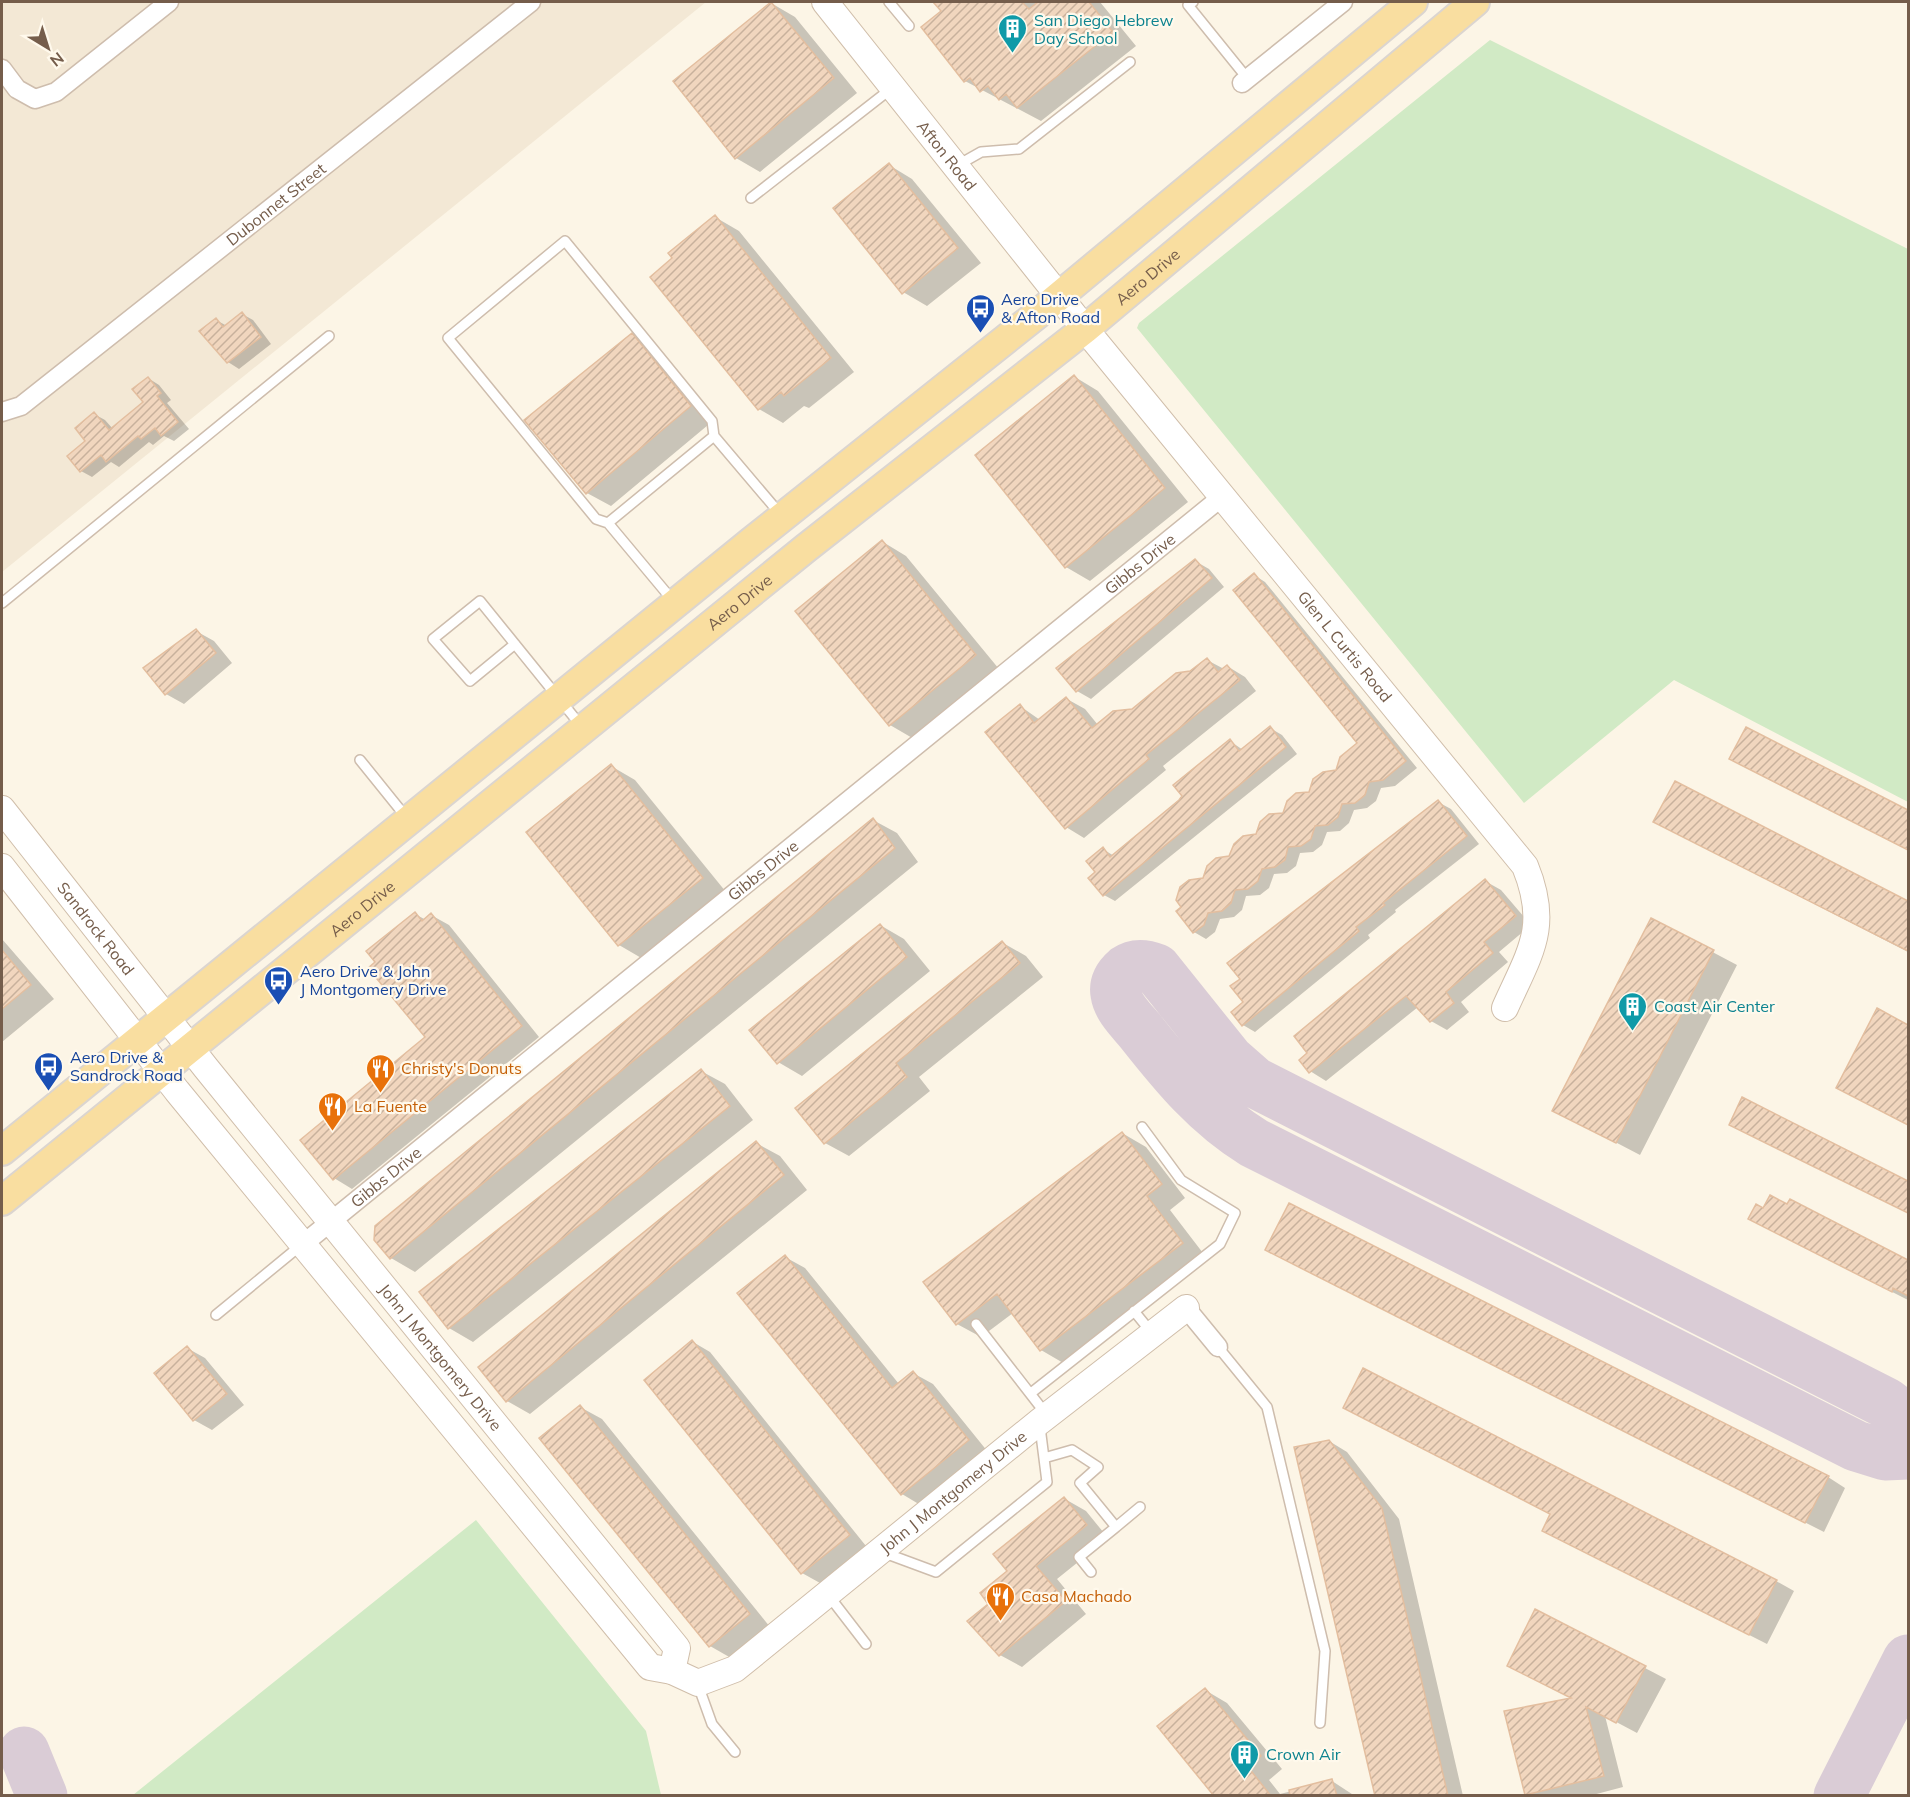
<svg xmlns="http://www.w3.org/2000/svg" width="1910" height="1797" viewBox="0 0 1910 1797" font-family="Mulish,sans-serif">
<defs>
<pattern id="building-hatch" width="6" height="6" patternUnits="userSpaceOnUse" patternTransform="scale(1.5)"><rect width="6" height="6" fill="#f1d6be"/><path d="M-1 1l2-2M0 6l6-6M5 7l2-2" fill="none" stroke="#c8b19c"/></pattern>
</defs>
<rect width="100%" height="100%" fill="#fcf5e6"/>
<path fill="#f3e8d5" d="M2,2H706L2,572Z"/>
<path fill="#d1eac5" d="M1490,40L1908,249V802L1674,680L1524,803L1137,328L1139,323Z
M476,1520L646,1731L661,1795H133Z"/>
<path fill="#0003" d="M935,2H1034L1037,5L1041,2H1100L1136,46L1041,121L965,81L943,12Z
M771,3L795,17L857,93L760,172L736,158Z
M889,165L912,179L981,263L927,306L903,292Z
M715,217L739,231L854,372L809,408L804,406L783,423L759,409L652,277L674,258Z
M242,314L253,320L271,344L239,369L228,362L216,320L227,326Z
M632,335L656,349L714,420L611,506L587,493Z
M1075,377L1098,391L1188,502L1090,581L1066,567Z
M148,378L159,385L171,400L167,403L189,429L174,441L164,436L153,445L149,442L119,467L111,462L92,477L81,471L94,414L105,420L113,429L145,403Z
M883,542L906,556L999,669L914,739L890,725L797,612Z
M1195,561L1209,569L1224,587L1091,699L1077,691Z
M1254,575L1265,582L1417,768L1395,786L1381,788L1376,801L1367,808L1354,810L1349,823L1340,831L1327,832L1322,845L1313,852L1300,853L1296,866L1287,873L1274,874L1269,888L1260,895L1246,896L1242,910L1234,917L1220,919L1215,932L1206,939L1194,932L1178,911L1204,879L1337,771L1360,743Z
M196,631L214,641L232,663L184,704L166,694Z
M1207,660L1224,669L1227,666L1245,677L1256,691L1163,766L1166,770L1084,838L1066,827L1020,706L1040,720L1067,699L1085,709L1098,725L1133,710Z
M1270,728L1282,735L1297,754L1115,901L1104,895L1098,872L1103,849L1114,856L1185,796L1230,741L1243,750Z
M1747,729L1908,812V850L1755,772Z
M611,766L635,780L726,892L643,959L619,945Z
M1675,783L1908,903V952L1655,822Z
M1438,802L1451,809L1479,844L1395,910L1396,912L1368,935L1370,938L1255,1032L1243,1025L1245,1002Z
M873,820L897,833L918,862L415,1272L391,1258Z
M1485,881L1501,890L1531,925L1499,952L1508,962L1461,1002L1469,1012L1447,1030L1431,1021L1418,1007L1326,1081L1310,1071Z
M415,914L426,920L431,915L449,925L539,1037L352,1189L334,1178L427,1038Z
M1652,920L1737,965L1640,1155L1554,1110Z
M880,925L904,939L930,971L802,1076L778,1062Z
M2,939L54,999L2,1042Z
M1003,943L1026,956L1043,977L919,1077L930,1091L849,1156L825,1143Z
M1878,1010L1908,1026V1125L1862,1101Z
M701,1071L725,1084L753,1120L473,1342L449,1328L421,1293Z
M1743,1099L1908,1183V1213L1731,1125Z
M1122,1133L1146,1147L1185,1198L1170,1210L1206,1257L1065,1364L1041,1350L1013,1313L981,1337L957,1324Z
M756,1143L780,1156L807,1190L530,1414L507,1401Z
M1791,1201L1908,1262V1300L1774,1232L1764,1210L1788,1206Z
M785,1257L805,1268L899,1384L913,1373L933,1384L988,1452L922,1506L902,1494Z
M1284,1259L1828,1477L1845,1488L1824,1532Z
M693,1342L710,1352L866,1546L820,1583L802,1573L646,1380Z
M187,1348L205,1358L244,1405L212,1430L194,1420L156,1373Z
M580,1407L602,1419L770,1627L731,1658L710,1646Z
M1329,1441L1347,1452L1399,1519L1463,1796H1377Z
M1065,1499L1086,1511L1108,1538L1057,1579L1086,1614L1022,1667L1000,1655L990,1604L1009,1571Z
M1552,1514L1776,1581L1794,1591L1767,1644L1562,1540Z
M1536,1611L1666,1679L1637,1733L1605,1716L1623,1787L1589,1796L1526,1794L1574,1699L1509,1665Z
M1205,1690L1227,1703L1282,1769L1269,1780L1280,1794L1332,1781L1355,1796H1215Z"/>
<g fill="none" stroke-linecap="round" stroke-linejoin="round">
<path stroke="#daccd6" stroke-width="51" d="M1908,1429L1899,1413L1886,1403L1254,1082L1229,1060L1156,969C1146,965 1136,963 1126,970C1119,976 1114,984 1116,994C1118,1008 1132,1021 1141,1032C1175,1075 1207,1114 1254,1143L1856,1446L1885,1455L1908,1454
M24,1752L42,1796
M1839,1796L1908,1660"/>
</g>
<path fill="url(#building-hatch)" stroke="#e3be9f" stroke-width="1.5" d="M771,2L834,78L735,159L673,81Z
M933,2H1022L1029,9L1038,2H1089L1113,32L1017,108L1006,94L999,100L988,86L980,92L970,78L964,82L921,27L941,11Z
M889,163L958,248L902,294L833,208Z
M715,215L831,358L784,396L781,392L758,410L650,277L672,258L668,253Z
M242,312L261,337L227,363L199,331L216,318L223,327Z
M632,333L691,406L586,494L524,420Z
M1074,375L1165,488L1065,568L975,455Z
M148,377L161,393L157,396L178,422L161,436L155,428L141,439L138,436L106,462L101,455L80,472L67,456L85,441L75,428L94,412L109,430L143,402L132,389Z
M882,540L976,655L889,726L795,611Z
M1195,559L1212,578L1076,692L1056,668Z
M1254,573L1406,761L1383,780L1369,782L1365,795L1355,803L1342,804L1338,817L1328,825L1315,826L1311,839L1301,846L1288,847L1285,860L1275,867L1262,869L1258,881L1248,889L1235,890L1231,903L1222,911L1208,913L1204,925L1193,933L1176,911L1181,907L1176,900L1180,887L1189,880L1203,878L1207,866L1216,858L1229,856L1234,844L1243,836L1256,834L1260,822L1269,814L1283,813L1287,801L1296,793L1309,792L1313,779L1323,772L1336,770L1340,757L1357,743L1233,590Z
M196,629L216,653L165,695L143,668Z
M1207,658L1218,672L1227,665L1240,680L1146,755L1149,759L1065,829L985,732L1020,704L1034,723L1066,697L1092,728L1113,711L1132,709L1176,673L1190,671Z
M1270,726L1286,747L1103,896L1088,878L1095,872L1086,861L1103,847L1110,857L1179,800L1182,796L1173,785L1230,739L1239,751Z
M1746,727L1908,810V850L1729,759Z
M611,764L703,878L618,946L526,832Z
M1675,781L1908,901V951L1653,822Z
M1438,800L1467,836L1383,903L1385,905L1356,927L1359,931L1242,1026L1231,1012L1243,1002L1230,986L1240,979L1227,963Z
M873,818L895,848L390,1259L374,1240L375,1226Z
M1485,879L1516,916L1484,942L1493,953L1446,992L1454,1003L1430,1022L1406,996L1309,1073L1299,1060L1307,1053L1294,1036Z
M415,912L422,921L431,913L522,1026L333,1180L300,1140L425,1037L368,968L375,962L366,951Z
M1651,918L1714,950L1616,1143L1552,1111Z
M880,924L907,957L777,1064L749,1030Z
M1002,941L1020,963L896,1063L907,1077L824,1144L795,1108Z
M2,950L31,985L2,1009Z
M1877,1008L1908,1025V1125L1836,1088Z
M701,1069L730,1106L448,1329L419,1292Z
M1742,1097L1908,1181V1213L1729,1125Z
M1122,1132L1162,1184L1147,1196L1183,1243L1040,1351L997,1294L956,1325L923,1282Z
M756,1141L784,1175L506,1402L478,1367Z
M1770,1195L1787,1204L1790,1199L1908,1260V1296L1893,1288L1892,1292L1748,1219L1756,1204L1763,1208Z
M1289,1203L1829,1476L1805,1523L1265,1250Z
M785,1255L892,1388L913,1371L969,1440L901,1495L737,1293Z
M692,1340L850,1535L801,1574L644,1380Z
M187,1346L227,1394L193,1421L154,1373Z
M1363,1368L1777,1580L1749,1635L1542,1531L1550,1514L1343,1408Z
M580,1405L750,1614L709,1647L539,1438Z
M1329,1440L1382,1508L1448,1796H1375L1294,1447Z
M1064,1497L1087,1525L1036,1566L1066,1601L999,1656L967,1621L988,1604L980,1593L1007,1571L993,1554Z
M1535,1609L1646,1666L1616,1723L1586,1707L1604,1776L1525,1795L1504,1711L1571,1698L1507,1666Z
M1205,1688L1261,1756L1248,1767L1271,1796H1214L1157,1726Z
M1332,1779L1337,1796H1290L1289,1790Z"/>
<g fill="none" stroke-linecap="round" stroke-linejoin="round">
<defs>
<path id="lane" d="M889,2L909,26
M1193,2L1188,5L1247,78
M958,165L981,152L1019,149L1130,62
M751,198L892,88
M608,523L596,519L448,338L565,241L712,421L714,436
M674,602L608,523L714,436L781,515
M2,603L329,336
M515,644L470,681L433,639L480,601L582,727
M360,760L406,817
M1134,1311L1151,1332
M216,1315L300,1246
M976,1324L1046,1414
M1218,1347L1267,1407L1325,1651L1320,1723
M1031,1393L1220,1244L1235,1213L1181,1180L1142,1127
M1044,1458L1072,1450L1098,1467L1080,1483L1116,1527L1140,1507
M882,1552L936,1572L1047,1482L1040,1427
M1091,1572L1079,1557L1116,1527
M829,1596L866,1644
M698,1685L712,1724L735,1752"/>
<g id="street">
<path d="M2,69L17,89L35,99L56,92L169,2"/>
<path d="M1242,83L1343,2"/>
<path id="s1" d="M2,412L21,406L531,2"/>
<path id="s2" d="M302,1245L1223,496"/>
<path d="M1186,1308L1218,1347"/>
</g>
<g id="secondary">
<path id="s3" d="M825,2L1085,329L1525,866C1550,927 1530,952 1505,1008"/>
<path id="s4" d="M2,809L206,1068L677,1648L672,1671"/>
<path id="s5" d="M2,867L177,1091L650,1667L672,1671L698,1683L735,1669L1039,1422L1186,1308"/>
</g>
<g id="primary">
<path d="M2,1151L751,542L1040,312L1413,2"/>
<path id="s6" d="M2,1201L806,548L1085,329L1475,2"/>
</g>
</defs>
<use href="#lane" stroke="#cebdad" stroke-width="12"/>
<use href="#street" stroke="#cebdad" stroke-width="21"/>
<use href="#secondary" stroke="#d0beaa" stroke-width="28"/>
<use href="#primary" stroke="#dbd5d0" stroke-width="32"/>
<use href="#lane" stroke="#fff" stroke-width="9"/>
<use href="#street" stroke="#fff" stroke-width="18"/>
<use href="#secondary" stroke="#fff" stroke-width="26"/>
<use href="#primary" stroke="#f9dea0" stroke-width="28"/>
</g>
<defs>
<symbol id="building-pin" viewBox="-11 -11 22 30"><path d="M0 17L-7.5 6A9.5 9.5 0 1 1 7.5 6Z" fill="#0f9aa8" stroke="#fff9ec"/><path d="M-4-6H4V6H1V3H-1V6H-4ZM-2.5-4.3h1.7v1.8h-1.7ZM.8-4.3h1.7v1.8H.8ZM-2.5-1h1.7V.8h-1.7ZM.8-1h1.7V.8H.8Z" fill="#fff"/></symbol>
<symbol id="bus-pin" viewBox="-11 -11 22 30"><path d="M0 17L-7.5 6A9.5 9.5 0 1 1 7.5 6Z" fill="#1a4fb4" stroke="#fff9ec"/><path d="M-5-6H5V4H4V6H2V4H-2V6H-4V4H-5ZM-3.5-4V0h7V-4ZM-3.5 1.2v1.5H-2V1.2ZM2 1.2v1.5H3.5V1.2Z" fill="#fff"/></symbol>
<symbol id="restaurant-pin" viewBox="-11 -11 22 30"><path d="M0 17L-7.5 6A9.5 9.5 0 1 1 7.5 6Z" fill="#e8710a" stroke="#fff9ec"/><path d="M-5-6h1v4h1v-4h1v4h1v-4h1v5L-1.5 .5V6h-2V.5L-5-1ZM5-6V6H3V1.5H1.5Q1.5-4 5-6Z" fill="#fff"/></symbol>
</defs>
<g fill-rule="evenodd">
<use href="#building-pin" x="996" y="12" width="33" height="45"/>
<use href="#bus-pin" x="964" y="292" width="33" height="45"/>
<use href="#bus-pin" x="262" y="964" width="33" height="45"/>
<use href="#building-pin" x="1616" y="990" width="33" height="45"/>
<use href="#bus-pin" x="32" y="1050" width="33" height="45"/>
<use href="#restaurant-pin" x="364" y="1052" width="33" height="45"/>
<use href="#restaurant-pin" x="316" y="1090" width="33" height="45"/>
<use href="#restaurant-pin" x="984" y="1580" width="33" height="45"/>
<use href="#building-pin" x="1228" y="1738" width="33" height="45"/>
</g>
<g text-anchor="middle" stroke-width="4.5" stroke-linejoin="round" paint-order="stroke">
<g font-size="16" fill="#0d838f" stroke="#fff9ec" text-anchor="start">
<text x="1034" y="26">San Diego Hebrew<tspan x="1034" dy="18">Day School</tspan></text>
<text x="1654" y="1012">Coast Air Center</text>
<text x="1266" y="1760">Crown Air</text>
</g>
<g font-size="16" fill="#755d4b" stroke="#fff9ec">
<text dy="6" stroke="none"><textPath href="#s3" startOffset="196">Afton Road</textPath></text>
<text dy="6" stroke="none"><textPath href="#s1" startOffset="345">Dubonnet Street</textPath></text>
<text dy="6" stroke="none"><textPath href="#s6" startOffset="1472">Aero Drive</textPath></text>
<text dy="6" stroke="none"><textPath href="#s2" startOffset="1080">Gibbs Drive</textPath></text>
<text dy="6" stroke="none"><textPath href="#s6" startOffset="950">Aero Drive</textPath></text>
<text dy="6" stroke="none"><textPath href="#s3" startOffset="828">Glen L Curtis Road</textPath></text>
<text dy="6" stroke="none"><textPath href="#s2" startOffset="594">Gibbs Drive</textPath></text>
<text dy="6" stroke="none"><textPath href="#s6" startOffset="464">Aero Drive</textPath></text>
<text dy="6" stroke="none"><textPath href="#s4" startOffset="152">Sandrock Road</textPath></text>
<text dy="6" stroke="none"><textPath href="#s2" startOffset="108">Gibbs Drive</textPath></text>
<text dy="6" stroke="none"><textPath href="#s4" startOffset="702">John J Montgomery Drive</textPath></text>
<text dy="6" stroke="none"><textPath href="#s5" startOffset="1401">John J Montgomery Drive</textPath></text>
</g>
<g font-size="16" fill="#164399" stroke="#fff9ec" text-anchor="start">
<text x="1001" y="305">Aero Drive<tspan x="1001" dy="18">&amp; Afton Road</tspan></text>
<text x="300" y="977">Aero Drive &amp; John<tspan x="300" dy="18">J Montgomery Drive</tspan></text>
<text x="70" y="1063">Aero Drive &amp;<tspan x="70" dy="18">Sandrock Road</tspan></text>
</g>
<g font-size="16" fill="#c56008" stroke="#fff9ec" text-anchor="start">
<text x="401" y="1074">Christy's Donuts</text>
<text x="354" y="1112">La Fuente</text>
<text x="1021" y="1602">Casa Machado</text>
</g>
</g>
<rect width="1910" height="1797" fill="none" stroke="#755d4b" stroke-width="6"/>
<g transform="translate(48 48) rotate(142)" stroke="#fff9ec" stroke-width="4.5" paint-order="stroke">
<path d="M0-4.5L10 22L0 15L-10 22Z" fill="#755d4b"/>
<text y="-9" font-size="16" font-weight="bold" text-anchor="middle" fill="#755d4b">N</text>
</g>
</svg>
